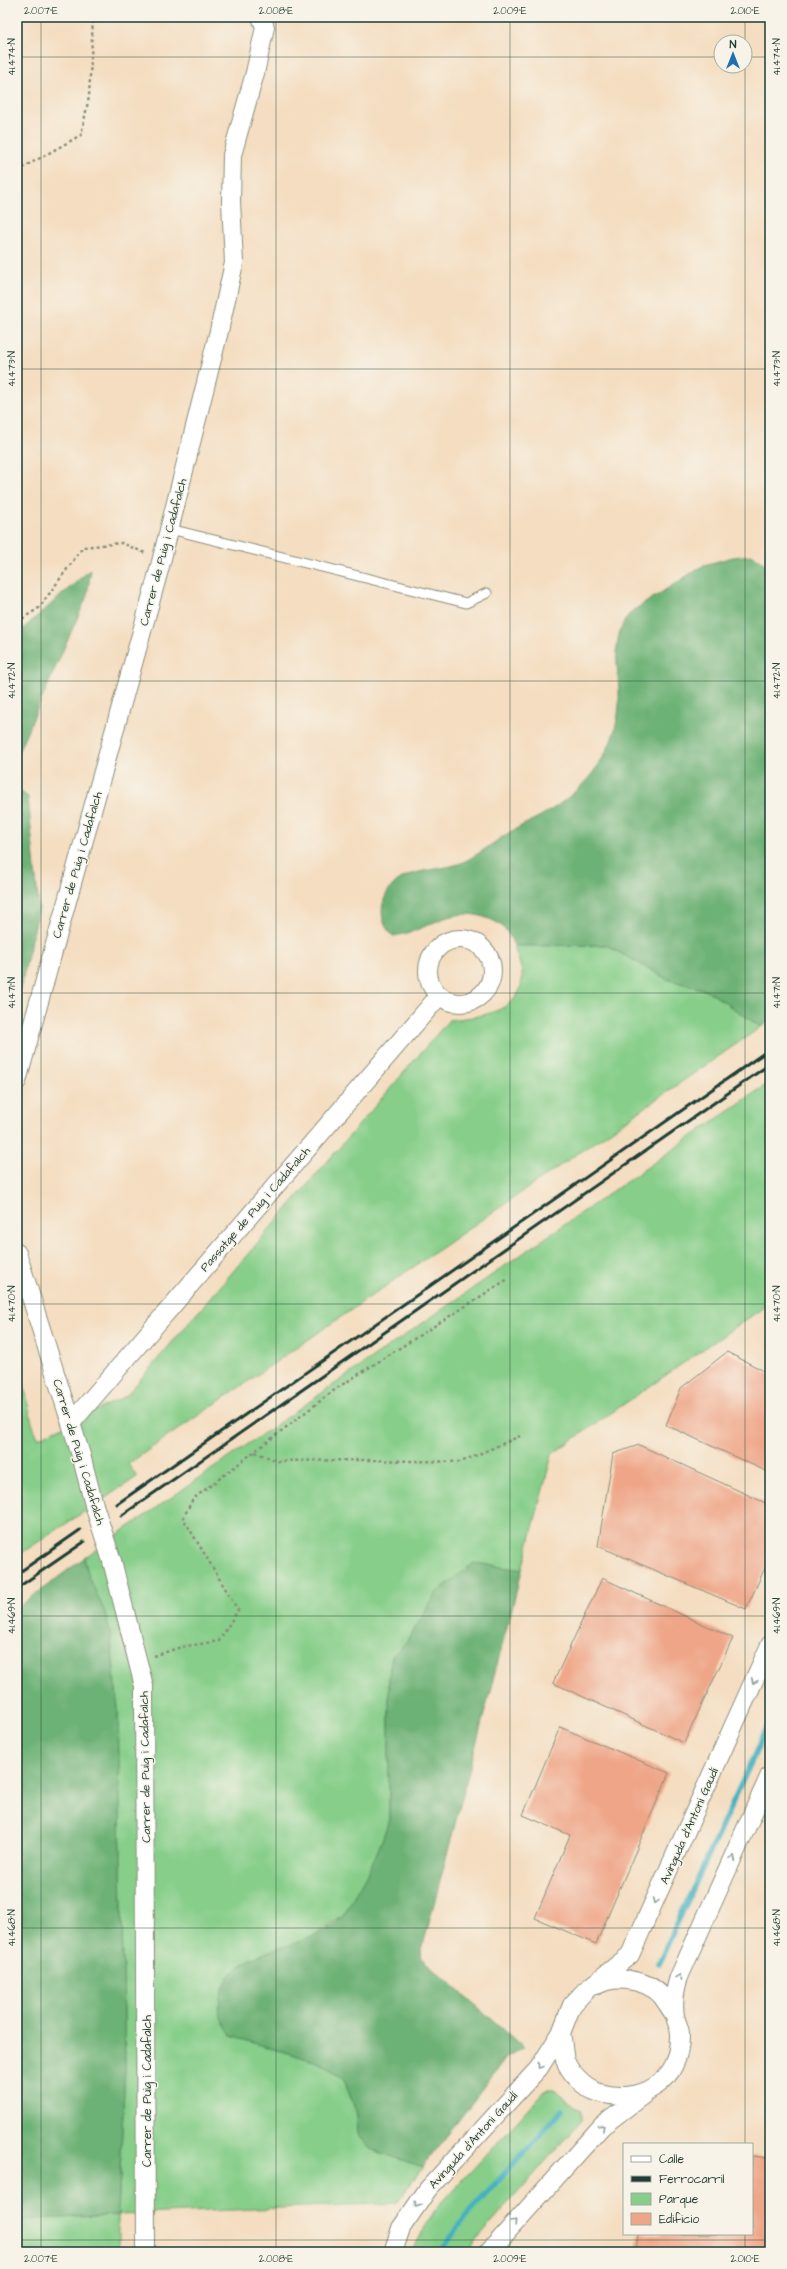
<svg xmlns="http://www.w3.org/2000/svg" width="787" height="2269" viewBox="0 0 787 2269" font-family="'Architects Daughter',sans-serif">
<rect width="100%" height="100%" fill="#f7f3e8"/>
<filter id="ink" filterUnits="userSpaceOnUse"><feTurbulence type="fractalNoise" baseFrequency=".025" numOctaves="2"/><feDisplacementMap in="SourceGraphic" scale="8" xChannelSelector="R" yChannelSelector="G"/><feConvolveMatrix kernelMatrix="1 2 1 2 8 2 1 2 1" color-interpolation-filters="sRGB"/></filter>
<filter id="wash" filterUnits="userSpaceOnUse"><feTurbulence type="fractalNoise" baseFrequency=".012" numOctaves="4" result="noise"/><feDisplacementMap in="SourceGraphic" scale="16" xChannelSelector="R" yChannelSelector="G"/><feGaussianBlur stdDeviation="0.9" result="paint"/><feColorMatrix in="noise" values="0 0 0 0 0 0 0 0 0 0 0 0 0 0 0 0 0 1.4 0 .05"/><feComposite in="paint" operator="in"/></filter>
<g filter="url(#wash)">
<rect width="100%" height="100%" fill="#f4ddc0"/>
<path fill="#86ce89" stroke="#52865e" d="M606,945L667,979L708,991L761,1027L128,1464L137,1477L17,1556V1351L32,1423L38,1438L126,1396L449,1020C475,1017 520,1014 522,979C523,969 516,955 514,946Z
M770,1082V1303L552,1454L522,1570L474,1563L436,1593L409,1639L392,1656L389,1675V1819L383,1840L365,1879L342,1917L304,1942L284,1948L231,2036L308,2059L326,2066L343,2077L357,2114L358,2133L370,2149L423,2167L396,2203L118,2215V2252H17V2220L118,2215L125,2068L118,1709L110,1632L105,1612L89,1577L84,1558Z
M546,2090H554L582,2111V2120L476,2240L469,2252H413L417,2241L435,2210Z"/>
<path fill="#6cb175" stroke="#467754" d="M753,555L770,568V1021L761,1027L708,991L667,979L606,945L514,946C509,932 502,923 487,918C448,904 429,932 393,936C378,922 379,900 393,885C409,868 441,871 461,863C479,855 494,842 510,832C528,822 549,813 565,800C599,774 621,736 619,693C618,665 610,636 631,612L704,565L733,557Z
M91,569L87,596L17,755V634Z
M17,789L28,797L39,909L17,1003Z
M84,1558L89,1577L105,1612L110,1632L118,1709L125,2068L118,2215L17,2220V1608Z
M474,1563L522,1570L420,1957L524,2047L506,2058L423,2167L370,2149L358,2133L357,2114L343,2077L326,2066L308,2059L231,2036C220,2018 215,2009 223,1988C240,1943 311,1952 342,1917C347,1912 350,1903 354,1896C369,1871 381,1847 389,1819V1675L392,1656L409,1639L436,1593Z"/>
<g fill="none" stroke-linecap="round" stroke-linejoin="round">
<path stroke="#43b1c0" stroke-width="5.5" d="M659,1963L770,1721
M440,2252L460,2223L562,2110"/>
</g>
<g id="blocks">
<path fill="#efa587" d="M727,1352L770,1374V1473L666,1425L681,1388Z
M639,1445L770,1505V1557L746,1609L598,1546L613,1454Z
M602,1578L733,1638L684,1743L553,1683Z
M560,1727L669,1773L596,1944L535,1918L570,1835L523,1815Z
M752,2156L770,2158V2252H636L638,2234H752Z"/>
</g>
</g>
<g filter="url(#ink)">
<use href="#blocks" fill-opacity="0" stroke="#8a8d7a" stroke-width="1"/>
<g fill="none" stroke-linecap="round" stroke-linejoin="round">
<defs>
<path id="lane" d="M170,529L466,603L487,593"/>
<path id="street" d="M428 971a32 32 0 1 1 64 0a32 32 0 1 1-64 0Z
M17,1081L159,570L219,331L234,263L231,201L232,155L255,73L265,27L261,17
M17,1253L81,1455L94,1505
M71,1423L439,996
M112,1561L144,1686L146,2252
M597,1985C615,1975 646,1979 661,1995C666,2001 670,2009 675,2015
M561,2033C563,2042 563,2052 565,2060C570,2073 584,2088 597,2092C641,2106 681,2082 680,2034C680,2028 676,2022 675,2016C673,2003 675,1989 679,1977L770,1775
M393,2252L401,2228L428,2189L539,2068L561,2033L572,2005L586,1990L630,1955L770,1645
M489,2252L602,2126L643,2095"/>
</defs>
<use href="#lane" stroke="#8a8d7a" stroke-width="11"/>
<use href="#street" stroke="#8a8d7a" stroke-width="20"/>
<path stroke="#8a8d7a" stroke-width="2.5" stroke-dasharray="3 3" stroke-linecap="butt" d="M17,171L81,135L89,97L93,17
M17,622L39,608L83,547L122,543L145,553
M255,1452L277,1461L365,1460L461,1462L520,1436
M154,1656L181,1647L219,1641L238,1610L183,1518L193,1499L337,1388L508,1279"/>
<use href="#lane" stroke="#fff" stroke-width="9"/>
<use href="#street" stroke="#fff" stroke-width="18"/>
<path stroke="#1f3d34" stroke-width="3" d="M117,1504L770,1049
M121,1516L770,1064
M17,1574L80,1530
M17,1588L84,1542"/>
<defs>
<path id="street-bridge" d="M94,1505L112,1561"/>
</defs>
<use href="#street-bridge" stroke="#8a8d7a" stroke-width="20" stroke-linecap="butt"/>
<use href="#street-bridge" stroke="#fff" stroke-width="18"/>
</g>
<defs><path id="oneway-chevron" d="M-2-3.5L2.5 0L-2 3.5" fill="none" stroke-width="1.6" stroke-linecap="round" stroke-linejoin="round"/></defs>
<g stroke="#8f9e9a">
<use href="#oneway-chevron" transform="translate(754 1681) rotate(114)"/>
<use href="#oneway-chevron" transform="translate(733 1858) rotate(-66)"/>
<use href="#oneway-chevron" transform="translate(655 1901) rotate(114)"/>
<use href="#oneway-chevron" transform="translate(679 1977) rotate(-69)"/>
<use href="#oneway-chevron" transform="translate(540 2066) rotate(128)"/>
<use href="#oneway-chevron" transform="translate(602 2127) rotate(-43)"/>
<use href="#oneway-chevron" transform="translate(417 2205) rotate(124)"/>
<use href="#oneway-chevron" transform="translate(514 2222) rotate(-47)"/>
</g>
</g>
<path fill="none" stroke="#1f3d34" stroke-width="1" stroke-opacity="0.45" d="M41,17V2252M276,17V2252M510,17V2252M745,17V42M17,57H721M745,57H770M745,66V2144M17,369H770M17,681H770M17,993H770M17,1304H770M17,1616H770M17,1928H770M745,2234V2252M17,2240H770"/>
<g text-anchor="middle" stroke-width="3" stroke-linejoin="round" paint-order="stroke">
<g font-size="12" fill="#1f3d34" stroke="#f7f3e8">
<text transform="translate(163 552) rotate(-75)" y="4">Carrer de Puig i Cadafalch</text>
<text transform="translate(77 865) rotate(-74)" y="4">Carrer de Puig i Cadafalch</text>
<text transform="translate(255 1209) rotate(-49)" y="4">Passatge de Puig i Cadafalch</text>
<text transform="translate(79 1452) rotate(73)" y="4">Carrer de Puig i Cadafalch</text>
<text transform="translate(145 1767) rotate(-91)" y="4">Carrer de Puig i Cadafalch</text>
<text transform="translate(689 1826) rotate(-66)" y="4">Avinguda d'Antoni Gaudí</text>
<text transform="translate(147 2091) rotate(-90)" y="4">Carrer de Puig i Cadafalch</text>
<text transform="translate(473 2140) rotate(-48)" y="4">Avinguda d'Antoni Gaudí</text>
</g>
</g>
<rect width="787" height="2269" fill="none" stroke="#f7f3e8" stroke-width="44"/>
<rect x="623" y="2143" width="130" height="92" fill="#f7f3e8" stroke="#a1aaa0"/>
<rect x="631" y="2156" width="20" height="6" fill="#ffffff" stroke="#a1aaa0"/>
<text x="659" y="2163" font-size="12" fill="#1f3d34">Calle</text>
<rect x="631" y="2176" width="20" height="6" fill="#1f3d34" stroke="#a1aaa0"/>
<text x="659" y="2183" font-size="12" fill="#1f3d34">Ferrocarril</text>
<rect x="631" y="2193" width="20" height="12" fill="#86ce89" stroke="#a1aaa0"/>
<text x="659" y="2203" font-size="12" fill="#1f3d34">Parque</text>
<rect x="631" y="2213" width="20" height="12" fill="#efa587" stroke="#a1aaa0"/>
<text x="659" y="2223" font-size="12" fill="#1f3d34">Edificio</text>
<g transform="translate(733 54)"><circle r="19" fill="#f7f3e8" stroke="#a1aaa0"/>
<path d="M0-3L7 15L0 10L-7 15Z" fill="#1f6fb2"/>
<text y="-6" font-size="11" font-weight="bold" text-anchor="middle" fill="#1f3d34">N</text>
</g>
<rect x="22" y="22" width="743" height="2225" fill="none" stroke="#1f3d34" stroke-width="1.5"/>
<g font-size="10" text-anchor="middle" fill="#1f3d34">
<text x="41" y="14">2.007°E</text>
<text x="276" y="14">2.008°E</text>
<text x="510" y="14">2.009°E</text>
<text x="745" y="14">2.010°E</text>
<text transform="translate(11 57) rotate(-90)" y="4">41.474°N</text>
<text transform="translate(776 57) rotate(-90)" y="4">41.474°N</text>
<text transform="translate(11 369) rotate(-90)" y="4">41.473°N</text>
<text transform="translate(776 369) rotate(-90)" y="4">41.473°N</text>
<text transform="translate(11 681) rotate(-90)" y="4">41.472°N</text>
<text transform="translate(776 681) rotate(-90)" y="4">41.472°N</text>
<text transform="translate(11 993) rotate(-90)" y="4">41.471°N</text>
<text transform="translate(776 993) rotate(-90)" y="4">41.471°N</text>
<text transform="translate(11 1304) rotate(-90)" y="4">41.470°N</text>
<text transform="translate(776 1304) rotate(-90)" y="4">41.470°N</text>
<text transform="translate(11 1616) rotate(-90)" y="4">41.469°N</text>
<text transform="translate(776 1616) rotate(-90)" y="4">41.469°N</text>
<text transform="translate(11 1928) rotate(-90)" y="4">41.468°N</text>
<text transform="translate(776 1928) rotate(-90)" y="4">41.468°N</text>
<text x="41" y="2262">2.007°E</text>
<text x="276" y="2262">2.008°E</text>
<text x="510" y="2262">2.009°E</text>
<text x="745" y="2262">2.010°E</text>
</g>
</svg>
